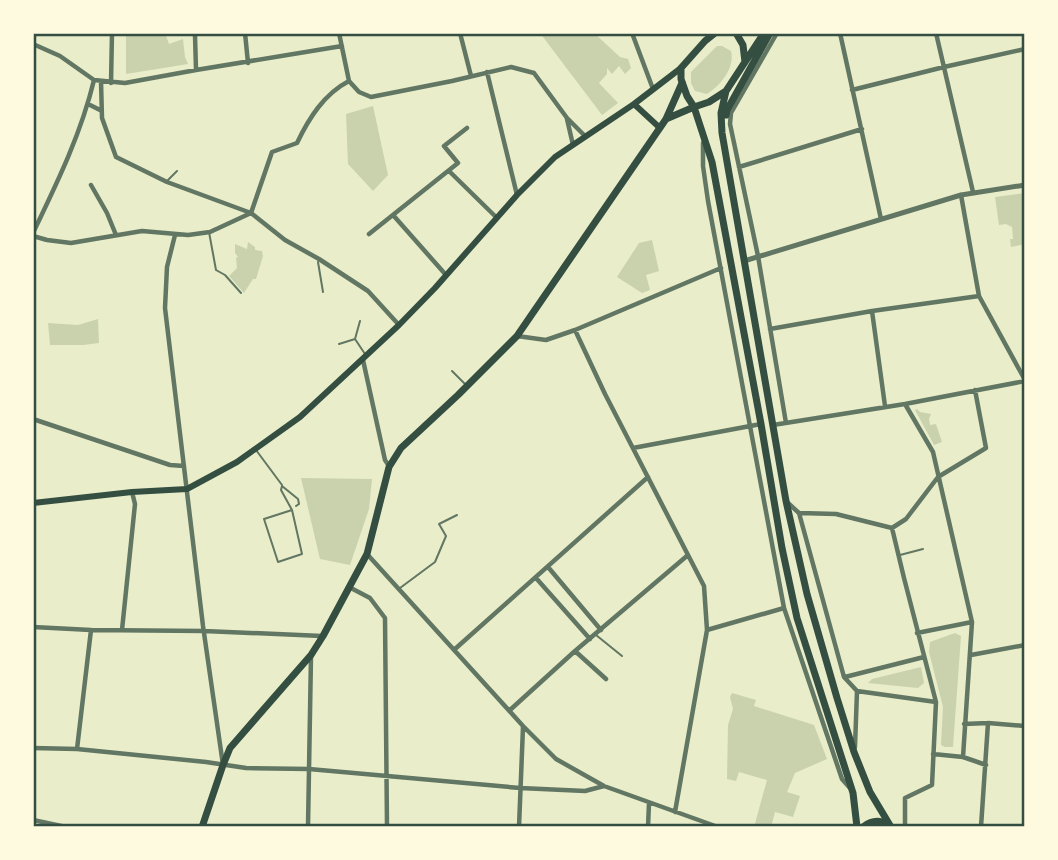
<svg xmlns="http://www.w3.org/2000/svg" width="1058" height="860" viewBox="0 0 1058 860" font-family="'Zilla Slab',serif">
<rect width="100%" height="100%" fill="#e9edc9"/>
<path fill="#cad2ad" d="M126,33H165L169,44L183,39L185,57L188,64L126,74Z
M540,33H594L620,57L628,59L631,68L625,74L619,66L612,74L607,68V74L599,83L618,103L602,115Z
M717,46H722L731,51C735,68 721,85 707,94L695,91L691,83V72Z
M373,106L388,175L373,191L348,164L346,114Z
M1025,193V244L1011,247L1010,239H1013L1012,227L1006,224L999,225L995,197Z
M652,240L659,271L646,275L650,290L642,293L617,277L639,243Z
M248,242L255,247V250L262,251L263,256L256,279H253L244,293L229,276L237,268L236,258L238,257L235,253V244L247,249Z
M98,319L99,343L83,345H50L48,323L78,325Z
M917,409L920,412L931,414L929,419L930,425L936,424L942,442L934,445L915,410Z
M301,478L372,479L369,509L350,565L320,559Z
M955,633L961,636L953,747H945L941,745L943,707L929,652L930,642Z
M921,667L924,683L918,688L868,683L872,679Z
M732,693L756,700L754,706L814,725L827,759L795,773L787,792L800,796L793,817L775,812L771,827H754L767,780L739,772L736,781L727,779L728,725L733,709L730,697Z"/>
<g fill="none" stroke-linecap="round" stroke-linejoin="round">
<path stroke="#617663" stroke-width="2" d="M168,180L177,171
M209,232L216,270L225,275L241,293
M318,262L323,292
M355,339L365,354
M339,344L355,339L360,321
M452,371L466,385
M256,450L282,485
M292,510L264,519L278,562L302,554L292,510L281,490L282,486L298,499L299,504L296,506
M900,555L923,549
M400,588L435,562L446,536L439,524L457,515
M596,635L622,656"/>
<path stroke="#617663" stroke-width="4.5" d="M245,33L248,63
M339,33L349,81L359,92L371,97L452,81L511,67L534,73L567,118L585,136
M460,33L471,76
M632,33L653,89
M777,33L731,113L730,124L758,256L786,423
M840,33L881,219
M936,33L973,192
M1024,33L1025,35
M195,35L196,70
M33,44L60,56L94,80L125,83L196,70L342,46
M487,72L517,195
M101,81L102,118L116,157L167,182L251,213L285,240L319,259L368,291L399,325
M111,83L112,33
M852,90L944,67L1025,49
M88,104L100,110
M567,119L573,145
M703,143V166L708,201L784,608L842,779L849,787
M739,167L862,129
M449,171L497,218
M91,185L107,213L116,235
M961,195L979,296L1025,380
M393,215L446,275
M33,233C57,183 81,134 94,80
M369,234L458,163L444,146L467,128
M175,235L167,267L165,308L203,626L223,765
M33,236L47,240L71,243L142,231L188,235L210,232L251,213L272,152L297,143C309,118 324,94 349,81
M872,311L885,406
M770,329L872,311L979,296
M575,330L605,394L704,586L707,630L675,812
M517,336L546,340L575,330L721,268
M363,360L385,460L389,466
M905,404L933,452L972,622L963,757
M33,419L170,465L184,466
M773,425L905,404L1025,381
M633,448L761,424
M788,503L799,513L844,677L857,691L855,747
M799,513L836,514L892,528L906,519L938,477L986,448L975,390
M892,528L904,578L936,702L932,785L905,798V827
M367,554L523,726L556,759L604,786L718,827
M548,567L601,630
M536,578L590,639
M349,587L370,598L385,618L387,827
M33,627L91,630L204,631L322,636
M122,630L135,504L132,492
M707,630L784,608
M917,633L972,622
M455,649L648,477
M575,651L606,679
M971,655L1025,645
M845,677L924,657
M857,691L936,702
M510,710L575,651L688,555
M964,724L988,723L1025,726
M33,748L77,749L206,762L246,768L309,769L520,788L585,791L604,786
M77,749L91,630
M933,754L963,757L986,765
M33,820L66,827
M308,827L311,656
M519,827L523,727
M648,827L649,803
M981,827L988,723"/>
<path stroke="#617663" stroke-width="5" d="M744,261L961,195L1025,185"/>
<path stroke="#344e41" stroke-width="6" d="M634,104L660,128
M33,503L132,492L187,489L237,462L300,417L399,325L435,288L517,195L555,157L634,104L681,68"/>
<path stroke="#344e41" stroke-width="7" d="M666,119L694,107
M202,827L223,765L230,748L311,655L323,636L367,554L389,467L401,448L458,395L517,336L666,119L682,83"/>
<path stroke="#344e41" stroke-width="7" d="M715,33L705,41L681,68V79L687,96L694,107L712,162L761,424L782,548L797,618L853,793L857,827
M736,33L743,45L745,62
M726,91L721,113L722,133L786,501L807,594L837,698L854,752L870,792L891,827
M694,107L709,102L726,91L764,33
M726,115L727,110L770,33
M863,827C871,821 880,819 888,826"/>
</g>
<rect width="1058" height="860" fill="none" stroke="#fefae0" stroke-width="70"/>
<rect x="35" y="35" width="988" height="790" fill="none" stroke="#344e41" stroke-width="2.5"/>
</svg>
